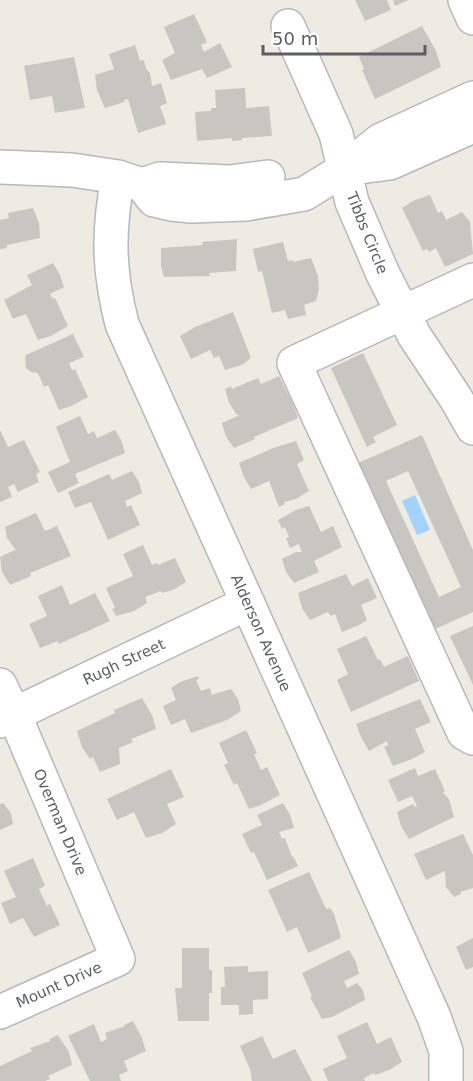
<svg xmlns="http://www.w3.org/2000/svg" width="473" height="1081" viewBox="0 0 473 1081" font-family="'DejaVu Sans',sans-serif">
<rect width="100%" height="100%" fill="#edebe2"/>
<path fill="#a3d2fc" d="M415,495L430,530L417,535L402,501Z"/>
<path fill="#c8c6c0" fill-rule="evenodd" d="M355,0H387L391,10L365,21Z
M393,0H409L395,6Z
M194,14L207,42L201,45L204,52L220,43L232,67L207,78L202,69L171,80L162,60L175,53L164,27Z
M422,26L436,51L441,67L375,99L362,70L364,69L359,57Z
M135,45L140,61L144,60L146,69L150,73L152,86L161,83L167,103L160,106L166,124L138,133L128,99L124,100V102L105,108L97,90L95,75L114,69L109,54Z
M74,57L85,108L55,113L52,96L30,100L24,66Z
M245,88L246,108L269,106L272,136L242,138V140L232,141V138L197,141L195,112L211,111V108H216L215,90Z
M430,195L438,213L442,211L446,220L462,212L470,222L473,254L445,267L436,248L429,252L427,249L423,251L402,208L415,200Z
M33,208L39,223L40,238L7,245V248L0,249V220L9,218L8,213Z
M237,239L236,271L209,273L210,276L164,277L161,266V248L203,245L202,242Z
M283,242L288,261L293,260V262L311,258L318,276L319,289L316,301L304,305L306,315L288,319L285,310L272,313L262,271L258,272L253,249Z
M53,263L60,275L64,287L50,294L53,299L55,298L68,326L51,336L38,340L26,314L13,319L4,300L32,285L27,275Z
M233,312L251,358L242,365L225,370L219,356L214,358L210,350L191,359L180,336L195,327Z
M73,334L84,357L69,363L72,370L75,369L88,397L71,406L59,410L48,385L44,387L38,373L31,372L26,368L25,358L26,355Z
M363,353L397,425L373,437L376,442L367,447L331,368Z
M279,376L293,404L298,418L254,437L255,439L234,448L226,437L222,423L240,415H237L229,403L225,389L231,386L232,389L258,378L261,384Z
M80,416L88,434L94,431L97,438L115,430L121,440L125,453L75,474L79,483L58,493L48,472L70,462L56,427Z
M0,430L8,447L24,440L40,472L36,474L39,482L18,492L14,484L8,487L12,497L0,502Z
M422,435L473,550V612L424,634L349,467ZM408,471L461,587L439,597L386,481Z
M296,441L304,460L297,464L309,491L296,499L284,502L285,504L279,507L269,481L251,489L244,477L239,463L273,448Z
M132,471L139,482L142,493L125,501L127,507L131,505L140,525L108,540L91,502L75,508L68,492L109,474L112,480Z
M309,506L321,532L333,526L342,547L314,561L319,572L294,583L286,572L282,559L296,552H302L299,544L290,548L286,538L289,537L285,527L282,529L278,520L296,510Z
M36,513L45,531L57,526L71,556L30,573L31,576L10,585L2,572L0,557L17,549H15L7,538L5,527Z
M143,545L152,565L157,563L158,565L175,558L186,582L173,590L162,593L161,591L145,597L147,603L134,611L116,616L112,609L115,608L106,588L133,576L123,554Z
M346,574L352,586L368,578L377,598L361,605L367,620L359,625L342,632L335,614L331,616L328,612L310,620L302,608L298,593Z
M62,585L70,605L95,593L110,621L59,644L58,641L40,648L29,624L47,616L38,596Z
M473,626V685L450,636Z
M366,636L378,660L380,659L384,667L408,656L419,681L351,712L337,680L348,674L337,649Z
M198,676L199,679L196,680L201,691L210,688L212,695L231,689L238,699L241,711L227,720L191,733L185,719L171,725L163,706L176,700L171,688L180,682Z
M142,698L152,715L156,729L131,739L133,742L119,748L120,764L100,772L93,757L90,759L82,747L77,731L115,713L114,710Z
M420,699L431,722L415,729L425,752L412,759L393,766L384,747L388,745L387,741L369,751L361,737L356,724Z
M246,730L257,753L254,754L261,770L267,767L280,795L261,805L249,809L237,783L234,785L224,765L228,763L219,743Z
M415,768L418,776L435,769L445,791L443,792L444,794L449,799L454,817L409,839L401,826L397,812L413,804L415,807L417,806L412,796L398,802L388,780Z
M171,769L184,797L167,804L176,824L162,833L146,838L134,812L117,820L107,799Z
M3,803L11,813L13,824L0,830V804Z
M283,803L290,815L294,828L279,832L282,839L285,838L292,857L293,856L298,866L267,880L254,852L251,853L242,834L262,825L257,815Z
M463,834L473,855V888L460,892L461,894L454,897L446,887L445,871L426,880L414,854Z
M33,858L45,886L39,889L47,906L50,904L60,925L34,937L23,918L10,924L1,903L16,897L4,871Z
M309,872L326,909L330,908L334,914L341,938L308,953L297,927L287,932L268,890Z
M473,938V967L466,970L456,947Z
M182,948H209V970H212V993H209V1021H178L175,988H182Z
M349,950L356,962L359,974L344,981L347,988L357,983L363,990L365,1000L332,1017L322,1019L310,997L312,996L302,973Z
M248,966V972L268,971V999L253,1000V1014L239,1015V1005H221V987H225L224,967Z
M133,1021L142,1038L146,1051L124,1061L128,1071L119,1075L121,1081H90L68,1036L94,1024L101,1042L107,1039L105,1033L125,1026L124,1025Z
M367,1022L377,1044L391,1037L402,1062L389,1070L375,1075L374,1073L364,1078L365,1081H328L323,1069L347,1058L337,1036Z
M58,1035L69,1052L72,1065L48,1076L50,1079L45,1081H0V1066L32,1051L30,1048L50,1041V1039Z
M262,1036L273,1059L295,1049L312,1081H252L250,1069L240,1046Z"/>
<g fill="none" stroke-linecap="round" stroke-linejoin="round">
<defs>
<path id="minor" d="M465,0L473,18
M288,26L336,134L352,202L383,274L414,335L455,397L473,428
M0,167L72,170L118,177L142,185L154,200L171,204L192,206L246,204L304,194L345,169L390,163L473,126
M346,168L381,140L473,98
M118,177C108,232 108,269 122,324L434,1017L446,1051V1081
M142,185L160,179L229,182L268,177
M473,280L294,363L464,733L473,738
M0,685L14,714L118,959L0,1012
M0,721L248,603"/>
</defs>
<use href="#minor" stroke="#b5b8bd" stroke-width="36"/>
<use href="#minor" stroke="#fff" stroke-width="33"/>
</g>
<g text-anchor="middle" stroke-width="6" stroke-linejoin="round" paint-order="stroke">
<g font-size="15" fill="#5b5e63" stroke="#fff">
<text transform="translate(367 233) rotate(68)" y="5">Tibbs Circle</text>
<text transform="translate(261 633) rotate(66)" y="5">Alderson Avenue</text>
<text transform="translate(124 662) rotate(-25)" y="5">Rugh Street</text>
<text transform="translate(60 822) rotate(67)" y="5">Overman Drive</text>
<text transform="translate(59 985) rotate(-24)" y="5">Mount Drive</text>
</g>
</g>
<path d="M263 45v9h162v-9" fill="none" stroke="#5b5e63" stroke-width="3"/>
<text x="272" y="45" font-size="18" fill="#5b5e63" stroke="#ffffff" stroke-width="4.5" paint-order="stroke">50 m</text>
</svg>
